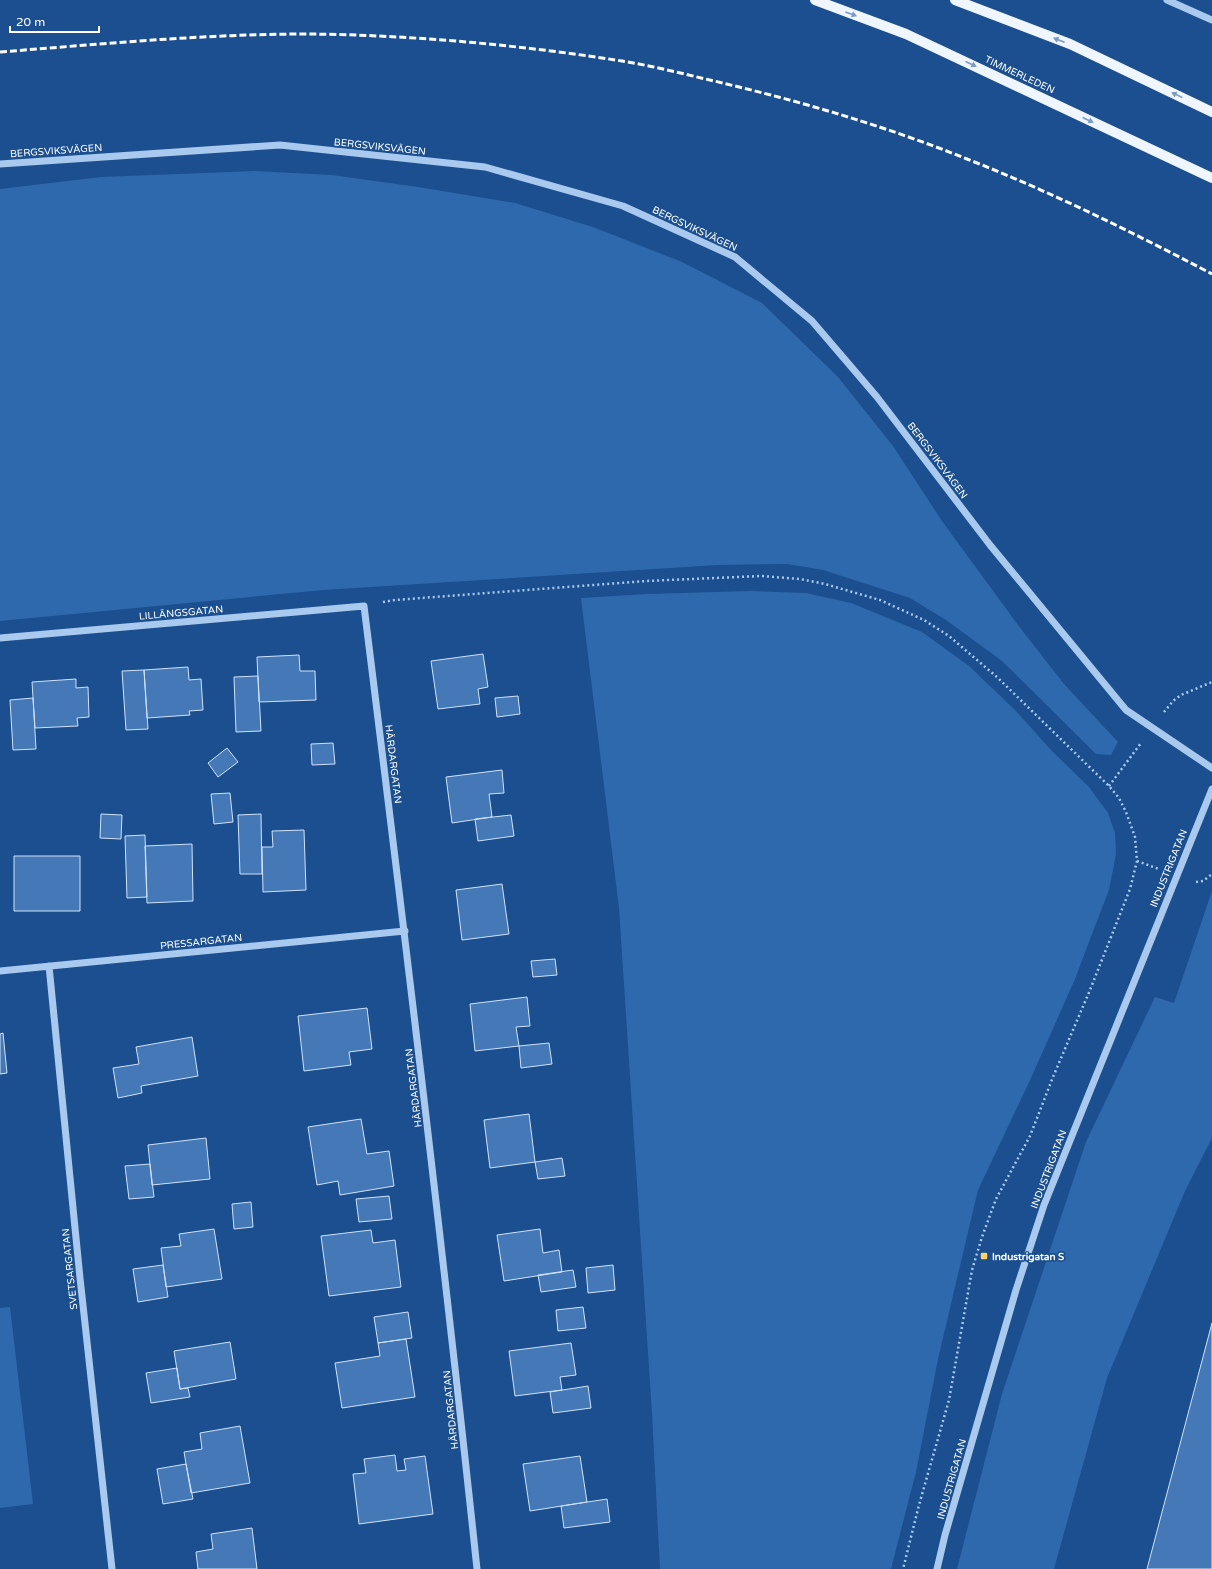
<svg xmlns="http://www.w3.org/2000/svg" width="1212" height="1569" viewBox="0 0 1212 1569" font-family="'Varela Round',sans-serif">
<rect width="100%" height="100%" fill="#1b4f8f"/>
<path fill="#2e69ad" d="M255,171L332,175L418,187L515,203L593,227L682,262L762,303L838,377L893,446L942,521L1021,629L1064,684L1118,742L1111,755L1096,754L1002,661L946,620L910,598L823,570L787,564L717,565L323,590L0,621V189L101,177Z
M751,591L806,593L851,603L922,632L969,666L1015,710L1051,750L1089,787L1108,813L1115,833L1116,854L1109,890L1097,921L1075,979L1031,1078L978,1190L938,1359L916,1472L891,1569H660L652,1414L619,908L581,598L647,594Z
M1212,891V1138L1185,1191L1107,1378L1054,1569H957L1002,1394L1086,1142L1155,997L1174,1003Z
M10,1307L33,1504L0,1508V1308Z"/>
<path fill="#4478b7" stroke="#cfe3fa" d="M483,654L488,687L478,689L480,704L438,709L431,661Z
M299,655L300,671H315L316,700L259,702L257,657Z
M188,667L189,680L201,679L203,710L189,711L190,715L147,718L144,670Z
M144,670L148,729L126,730L122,671Z
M258,676L261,731L236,732L234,677Z
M76,679V688L88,687L89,717L77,718L78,726L35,728L32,682Z
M518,696L520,714L497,717L495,698Z
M33,698L36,749L13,750L10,700Z
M333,743L335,764L312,765L311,744Z
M227,748L238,762L218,777L208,763Z
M502,770L504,793L489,794L492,817L452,823L446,777Z
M230,793L233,822L214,824L211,794Z
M101,814L122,815L121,839L100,838Z
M261,814L262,874H240L238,815Z
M511,815L514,836L478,841L475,819Z
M304,830L306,890L263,892L262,847H273L272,831Z
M145,835L147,897L127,898L125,836Z
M192,844L193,901L147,903L145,846Z
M14,856H80V911H14Z
M502,884L509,934L462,940L456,890Z
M555,959L557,975L533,977L531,961Z
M527,997L530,1026L516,1027L519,1046L475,1051L470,1004Z
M367,1008L372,1049L349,1052L351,1065L304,1071L298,1016Z
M3,1033L7,1073L0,1074V1034Z
M192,1037L198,1076L141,1086L142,1093L118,1098L113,1068L139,1064L136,1047Z
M549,1043L552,1064L521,1068L519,1046Z
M529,1114L535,1162L490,1168L484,1120Z
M361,1119L367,1154L389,1151L394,1186L340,1195L338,1181L317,1185L308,1127Z
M206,1138L210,1179L152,1185L148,1145Z
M562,1158L565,1176L538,1179L535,1162Z
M150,1164L154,1197L129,1199L125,1166Z
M389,1196L392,1219L359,1222L356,1199Z
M251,1202L253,1227L234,1229L232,1204Z
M214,1229L222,1279L166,1287L161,1248L181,1246L179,1234Z
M540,1229L543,1253L559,1250L562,1272L504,1281L497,1235Z
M371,1230L373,1243L395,1240L401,1287L329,1296L321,1236Z
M163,1265L168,1297L138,1302L133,1269Z
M613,1265L615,1290L588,1293L586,1268Z
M573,1270L576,1287L541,1292L538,1275Z
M583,1307L586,1328L558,1331L556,1310Z
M408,1312L412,1338L378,1343L374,1317Z
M1212,1323V1569H1147Z
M406,1339L415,1397L342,1408L335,1363L380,1356L378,1343Z
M230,1342L236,1379L180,1389L174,1351Z
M571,1343L576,1375L560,1377L562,1390L515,1396L509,1351Z
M177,1368L180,1389L188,1388L190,1397L151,1403L146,1373Z
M588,1386L591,1408L553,1413L550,1392Z
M240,1426L250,1483L191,1493L184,1452L202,1449L200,1433Z
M395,1455L397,1471L406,1470L404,1459L425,1456L433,1514L359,1524L353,1474L366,1473L364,1459Z
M580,1456L587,1502L530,1511L523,1464Z
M186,1464L193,1499L163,1504L157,1469Z
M607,1499L610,1522L564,1528L561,1506Z
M252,1528L257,1569H198L196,1552L213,1549L211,1534Z"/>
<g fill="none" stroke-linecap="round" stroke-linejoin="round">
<path stroke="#a9c9ee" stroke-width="2.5" stroke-dasharray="2 3" stroke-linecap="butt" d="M383,602L395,600L646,581L761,576L800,579L825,584L880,600L924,620L949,636L998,678L1109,786L1119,798L1126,812L1135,837L1137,861L1130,889L1090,990L1053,1077L1030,1136L996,1199L982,1237L972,1270L949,1400L919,1505L903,1569
M1164,712L1173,701L1181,695L1212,682
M1109,786L1141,743
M1137,861L1159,869
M1196,882L1203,881L1212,874"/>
<path stroke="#a9c9ee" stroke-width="7" d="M1167,0L1212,20
M0,164L280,145L485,167L623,206L735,257L812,321L877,397L990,545L1126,710L1212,768
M0,638L364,606C404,927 443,1248 477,1569
M49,966L80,1278L112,1569
M0,971L405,931
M937,1569L945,1535L1016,1290L1044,1205L1212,789"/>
<path stroke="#f0f6ff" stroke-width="10" d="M815,0L906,34L1212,178
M955,0L1070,44L1212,112"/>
<path stroke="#fff" stroke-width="3" stroke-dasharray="7 3" stroke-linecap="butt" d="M0,52C102,44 205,34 308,34C411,35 520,45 622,61C653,66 684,74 714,81C800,101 885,126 967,159C1051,192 1132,232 1212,274"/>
</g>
<defs><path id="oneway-solid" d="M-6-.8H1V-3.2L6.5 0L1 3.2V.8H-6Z"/></defs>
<g fill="#7b9ac1">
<use href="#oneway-solid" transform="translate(851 14) rotate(20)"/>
<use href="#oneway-solid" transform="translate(1059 40) rotate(-159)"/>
<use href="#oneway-solid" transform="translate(971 64) rotate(25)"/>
<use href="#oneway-solid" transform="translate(1177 95) rotate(-154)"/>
<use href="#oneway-solid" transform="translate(1088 120) rotate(25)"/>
</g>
<rect fill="#ffd166" stroke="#1b4f8f" stroke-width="1.5" x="980" y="1252" width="8" height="8" rx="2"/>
<g text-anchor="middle" stroke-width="3.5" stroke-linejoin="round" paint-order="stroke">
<g font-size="10" fill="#fff" stroke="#1b4f8f">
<text transform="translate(1020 74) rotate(25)" y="4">TIMMERLEDEN</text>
<text transform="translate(380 146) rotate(6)" y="4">BERGSVIKSVÄGEN</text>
<text transform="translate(56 150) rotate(-4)" y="4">BERGSVIKSVÄGEN</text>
<text transform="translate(695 228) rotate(25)" y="4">BERGSVIKSVÄGEN</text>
<text transform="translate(938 460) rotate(53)" y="4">BERGSVIKSVÄGEN</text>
<text transform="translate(181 612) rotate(-5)" y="4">LILLÄNGSGATAN</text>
<text transform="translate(394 764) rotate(83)" y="4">HÄRDARGATAN</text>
<text transform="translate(1168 868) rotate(-68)" y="4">INDUSTRIGATAN</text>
<text transform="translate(201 941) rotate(-6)" y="4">PRESSARGATAN</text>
<text transform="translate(413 1088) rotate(-97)" y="4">HÄRDARGATAN</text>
<text transform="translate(1048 1169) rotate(-69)" y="4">INDUSTRIGATAN</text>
<text transform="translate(69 1269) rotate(-96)" y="4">SVETSARGATAN</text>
<text transform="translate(450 1410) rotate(-96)" y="4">HÄRDARGATAN</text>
<text transform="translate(951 1479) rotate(-74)" y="4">INDUSTRIGATAN</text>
</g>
<g font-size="10" font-weight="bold" fill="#fff" stroke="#1b4f8f" text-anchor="start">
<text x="992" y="1260">Industrigatan S</text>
</g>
</g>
<path d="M10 26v6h89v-6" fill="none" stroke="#ffffff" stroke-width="2"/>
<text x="16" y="26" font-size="12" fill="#ffffff" stroke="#1b4f8f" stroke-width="3" paint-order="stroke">20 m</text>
</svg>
